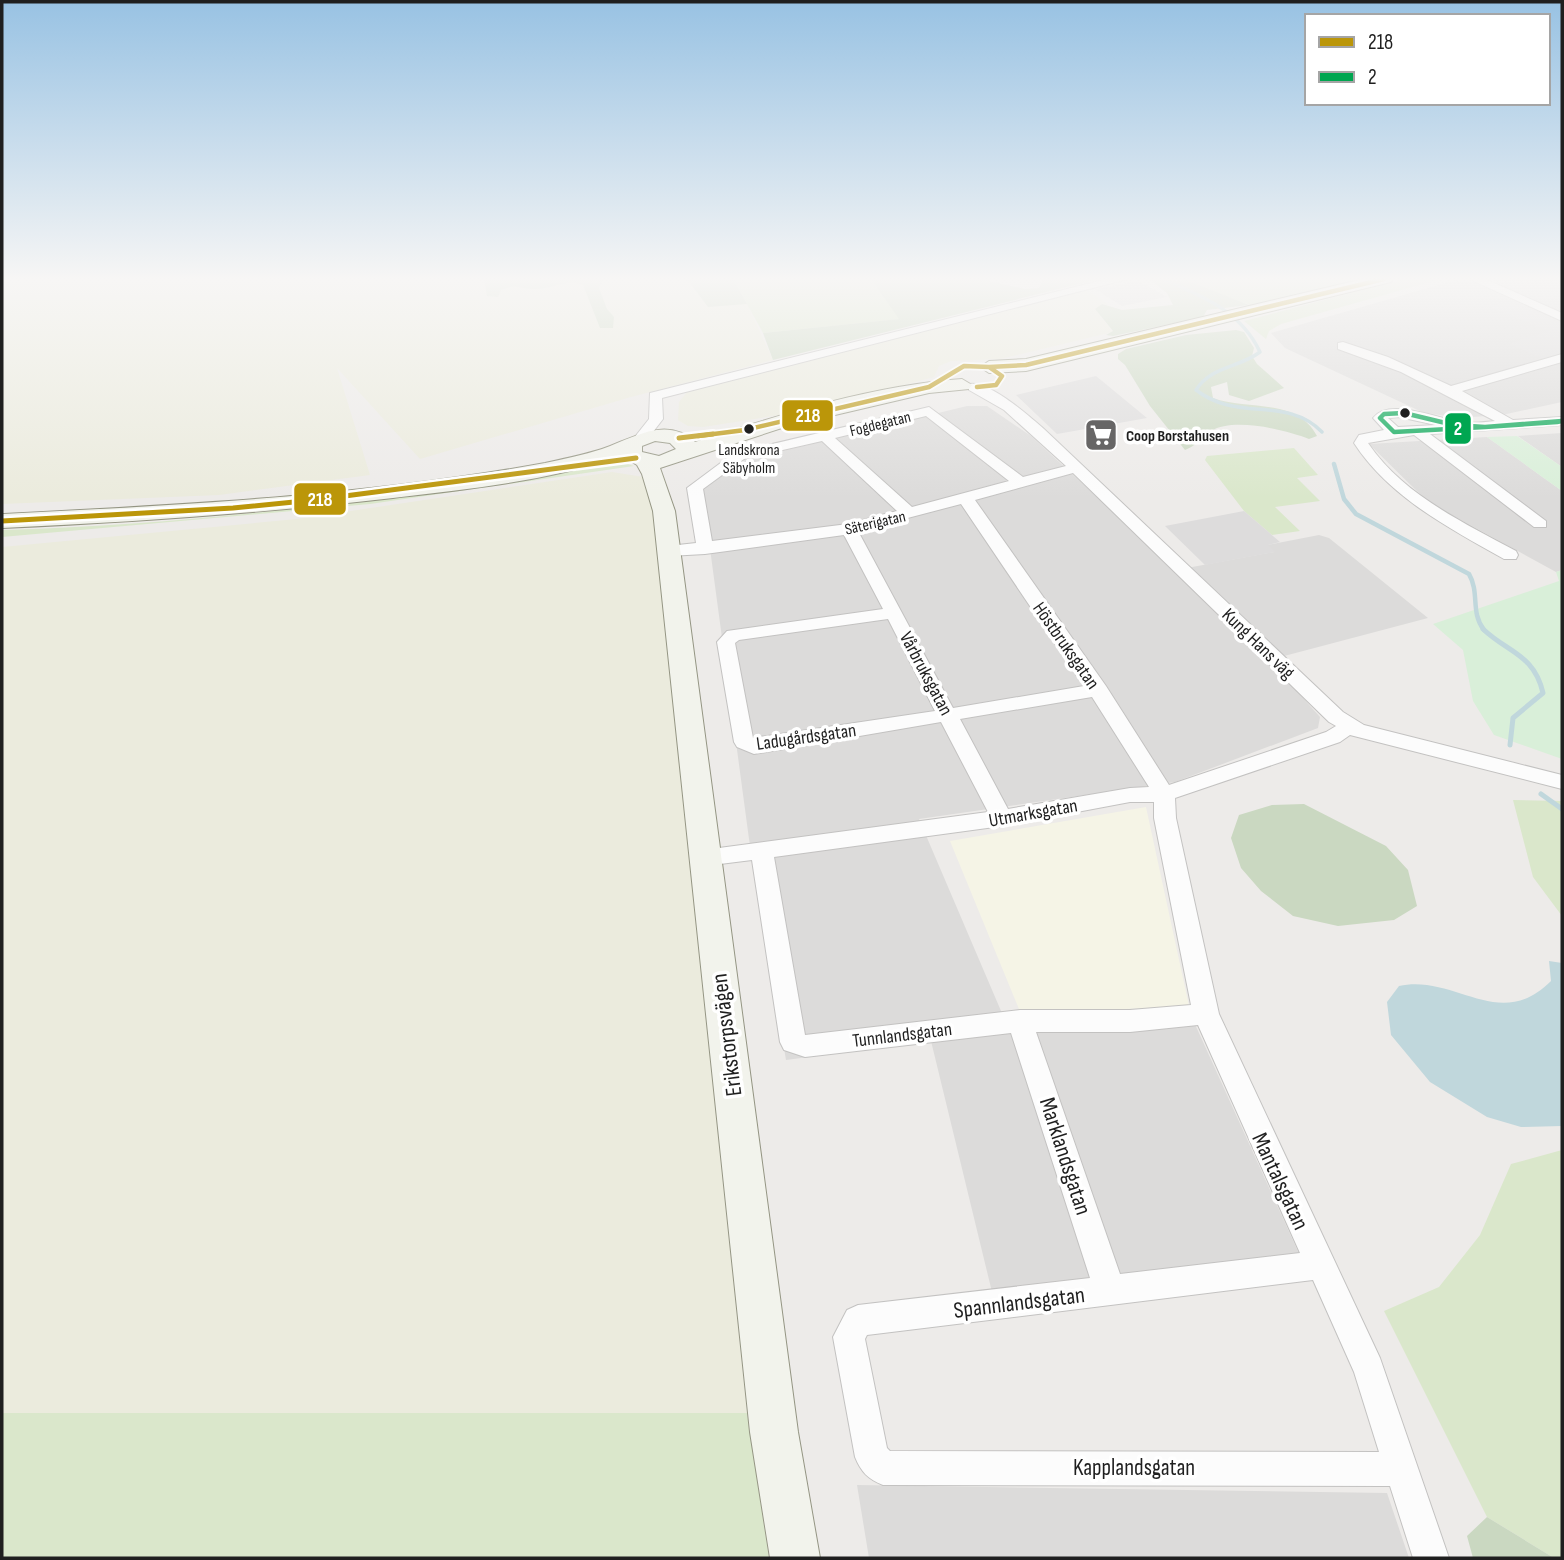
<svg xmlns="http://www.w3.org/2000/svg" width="1564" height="1560" viewBox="0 0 1564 1560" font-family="'Sofia Sans Condensed',sans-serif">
<rect width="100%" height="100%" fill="#edebe9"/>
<path fill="#dcdbda" d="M1492,279H1562V315L1510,290Z
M1456,280L1475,283L1562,322V402L1502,415L1457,418L1422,412L1285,348L1271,333Z
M967,406H987L1031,436L1176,570L1274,552L1267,545L1319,535L1329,538L1428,618L1269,660L1320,717L1318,728L1175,782L919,819L1010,1032L1194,1022L1300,1256L992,1292L931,1041L786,1060L749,839L702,489L737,462Z
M1562,433V467L1518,436Z
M1487,437L1562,491V570L1556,572L1428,502L1369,444Z
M857,1485L1387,1493L1409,1558H869Z"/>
<path fill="#f5f4e6" d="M1146,807L1189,1006L1021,1014L950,841Z"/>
<path fill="#ebebdd" d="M2,279H484L487,296L516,284L533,290L572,281L583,285L600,328L607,309L599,288L603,279H687L708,306L747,304L773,360L631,397L420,459L337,368L370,475L219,495L2,504Z
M1087,290L1109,305L1102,304L1095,309L1113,332L1000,359L951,361L939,366L934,377L806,411L703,427L688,426L678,420L679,402L688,391Z
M612,472L650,478L747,1413H2V547L297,519Z"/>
<path fill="#dae7cb" d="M733,279H871L900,319L763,333Z
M1177,279H1361L1253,306Z
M1404,279H1441L1281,324L1269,331L1266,339L1244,321Z
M1294,448L1318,475L1297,478L1320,501L1275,507L1300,531L1272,535L1244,511L1205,460L1207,456Z
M621,462L634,466L370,504L2,537V530C210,524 416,496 621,462Z
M1513,800L1562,801V916L1533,877Z
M1562,1150V1558H1554L1487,1517L1384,1311L1439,1287L1480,1235L1511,1164Z
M2,1413H747L769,1558H2Z"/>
<path fill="#cad8c1" d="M484,279H603L599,288L607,309L614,317L613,328H600L583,285C565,278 552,290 533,289C517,289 519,283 501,290L498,297L487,296Z
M687,279H733L747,304L708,307Z
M871,279H980L1025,289L1039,288L1043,279H1099L773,360L763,333L899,319Z
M1152,279L1191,282L1249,305L1207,310L1203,317L1113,336L1106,335L1113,331L1095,309L1102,304L1122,310L1173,305L1167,293L1150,280Z
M1236,330L1244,332L1254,348L1252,356L1257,364L1284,388L1249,401L1229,395L1227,382L1211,387L1213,398C1248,411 1297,397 1317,436L1309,439C1286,430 1234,417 1211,431C1200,437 1201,443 1185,450L1150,406L1125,365L1118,359V354L1126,349L1186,335Z
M1304,804L1386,846L1408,870L1417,906L1394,920L1338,926L1293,916L1261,891L1241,868L1231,838L1239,815L1272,805Z
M1487,1517L1554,1558H1473L1467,1536Z"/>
<path fill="#d9efd9" d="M1517,436L1562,467V491L1487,437Z
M1562,570V759L1494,735L1473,701L1463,650L1433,624L1559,581L1556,572Z"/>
<path fill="#dddcdc" d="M1139,281L1167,297L1122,306L1095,289Z
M1508,302L1562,324V356L1547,360L1509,344L1548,331L1490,307Z
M1096,376L1147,418L1057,434L1016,395Z
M1244,511L1280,542L1268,545L1275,552L1205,565L1165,526Z"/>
<path fill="#c0d7dc" d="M1549,961L1562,963V1126L1521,1127L1487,1117L1430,1082L1391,1035L1387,1002L1399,986C1456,974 1499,1033 1551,981Z"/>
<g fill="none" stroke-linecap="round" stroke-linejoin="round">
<path stroke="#c0d7dc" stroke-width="3.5" d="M1163,279C1202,296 1241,311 1260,352C1239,368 1211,366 1196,390C1239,423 1286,395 1322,432"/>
<path stroke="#c0d7dc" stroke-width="4.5" d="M1334,464L1344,499L1356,514L1469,574C1480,593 1470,612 1484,630"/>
<path stroke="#c0d7dc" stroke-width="5" d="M1483,629C1508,653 1534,654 1543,693L1513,718L1510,745
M1541,794L1562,809"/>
<defs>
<path id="street" d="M1107,279H1128L662,398L663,419L646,441H636L634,438L649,419L650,393Z
M1469,279H1485L1562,313V321Z
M1343,342L1388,357L1451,386L1562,354V362L1462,391L1513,420L1562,417V425L1430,434L1546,521V527H1534L1414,435L1368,443C1402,494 1464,523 1516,551L1518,555L1516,559H1504C1449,528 1389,497 1354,443L1359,435L1384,430L1373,418C1390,396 1443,421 1467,423C1476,423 1486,422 1495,421L1401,372L1338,349V343ZM1399,417L1436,425L1398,427L1388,418Z
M969,384C989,380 1029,416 1044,429L1343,712L1364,725L1562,775V789L1350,735L1340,742L1175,798L1176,818L1219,1014L1380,1358L1449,1558H1413L1390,1486L883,1485C868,1479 861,1472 855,1457L833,1337L847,1310L858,1305L1090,1278L1011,1033L805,1057L784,1050L780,1042L752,860L704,866L696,864L693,858L696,852L704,850L988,812L941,722L754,754L737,747L734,742L717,642L727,631L883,609L844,535L705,554L669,556L661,551L669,546L696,543L687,488L734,453L929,407L1023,477L1066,466L1004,410L969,390ZM926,416L1009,481L912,507L835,438ZM822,441L897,511L848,524L712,541L703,489L744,459ZM1073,473L1329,722L1336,726L1326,732L1169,785L1106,686L975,500ZM961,504L1084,686L953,708L858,531ZM888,619L935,711L753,738L735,643L739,640ZM1092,697L1149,787L1130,788L1008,809L960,719ZM1130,802H1154V818L1191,1005L1130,1010H1020L805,1035L774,857L1002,826ZM1198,1025L1300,1253L1120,1274L1036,1032H1130ZM1313,1280L1354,1372L1379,1452L890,1451L887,1448L865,1339L867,1335Z"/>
<path id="secondary" d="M1363,279H1393L1391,282L1026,371L989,373L980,367L989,361L1026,359Z
M962,379L972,385L969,389L929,393L788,426L660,468L675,511L798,1432L820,1558H770L750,1432L653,511L642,474L637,465L622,456C548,481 469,489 393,498C263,513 133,522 2,528V514C183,505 366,496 545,463C564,459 583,455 602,449C632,439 666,415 695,442C779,415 874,385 962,379ZM655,441L670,443L676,449L659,456L642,452V446Z"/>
</defs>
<use href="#street" stroke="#c3c2c1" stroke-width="2"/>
<use href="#secondary" stroke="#949583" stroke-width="2"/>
<use href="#street" fill="#fcfcfc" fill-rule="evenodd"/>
<use href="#secondary" fill="#f2f3ec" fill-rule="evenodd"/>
<defs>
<path id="bus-1-far1" d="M989,367L1026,365L1384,279
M698,436L745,430L929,387L964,366L989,367L1002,376L996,385L977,387"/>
<path id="bus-1" d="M679,438L713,434
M2,521L233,508L314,500L636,458"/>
<path id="bus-2" d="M1404,413L1454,425L1485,427L1394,432L1380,418L1384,414Z
M1562,421L1557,422L1485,427Z"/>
</defs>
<use href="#bus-1-far1" stroke="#fff" stroke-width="8"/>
<use href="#bus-1" stroke="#fff" stroke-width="10"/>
<use href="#bus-2" stroke="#fff" stroke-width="8"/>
<use href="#bus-1-far1" stroke="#bb9609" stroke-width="4.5"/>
<use href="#bus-1" stroke="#bb9609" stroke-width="5"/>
<use href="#bus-2" stroke="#00a651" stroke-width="4.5"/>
</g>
<linearGradient id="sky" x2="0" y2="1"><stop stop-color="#98c2e3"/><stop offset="0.56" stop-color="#f7f6f5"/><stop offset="1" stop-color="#f7f6f5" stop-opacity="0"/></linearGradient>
<rect width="1564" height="498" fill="url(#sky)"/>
<defs>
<symbol id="supermarket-square" viewBox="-11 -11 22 22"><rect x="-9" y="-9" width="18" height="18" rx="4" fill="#676666" stroke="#fff"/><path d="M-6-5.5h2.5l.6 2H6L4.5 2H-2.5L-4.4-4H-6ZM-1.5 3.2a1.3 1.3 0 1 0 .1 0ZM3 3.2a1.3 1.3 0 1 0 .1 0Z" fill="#fff"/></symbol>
</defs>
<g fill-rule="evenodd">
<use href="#supermarket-square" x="1082" y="416" width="38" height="38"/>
</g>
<g fill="#1f1f1f" stroke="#fff" stroke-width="2.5">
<circle cx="1405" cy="413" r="6"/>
<circle cx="749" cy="429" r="6"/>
</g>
<g text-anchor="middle" stroke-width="7" stroke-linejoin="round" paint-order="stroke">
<g font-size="16" fill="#1f1f1f" stroke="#fff">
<text transform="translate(880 423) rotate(-14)" y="6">Fogdegatan</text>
<text transform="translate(875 522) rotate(-13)" y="6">Säterigatan</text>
</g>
<g font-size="16" font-weight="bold" fill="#1f1f1f" stroke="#fff" text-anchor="start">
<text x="1126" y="441">Coop Borstahusen</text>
</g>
<g font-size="16" fill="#1f1f1f" stroke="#fff">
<text x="749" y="455">Landskrona<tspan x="749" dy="18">Säbyholm</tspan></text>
</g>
<g font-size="19" fill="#1f1f1f" stroke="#fff">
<text transform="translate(1259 643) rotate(44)" y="7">Kung Hans väg</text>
<text transform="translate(1067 645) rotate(55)" y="7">Höstbruksgatan</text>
<text transform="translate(927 673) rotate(62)" y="7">Vårbruksgatan</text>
<text transform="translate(806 736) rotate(-8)" y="7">Ladugårdsgatan</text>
<text transform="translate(1033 812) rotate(-10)" y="7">Utmarksgatan</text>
<text transform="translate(902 1034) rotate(-7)" y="7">Tunnlandsgatan</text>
</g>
<g font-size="23" fill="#1f1f1f" stroke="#fff">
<text transform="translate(726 1035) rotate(-97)" y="8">Erikstorpsvägen</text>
<text transform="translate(1066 1156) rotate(72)" y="8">Marklandsgatan</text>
<text transform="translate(1281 1181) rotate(65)" y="8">Mantalsgatan</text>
<text transform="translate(1019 1302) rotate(-7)" y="8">Spannlandsgatan</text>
<text x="1134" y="1475">Kapplandsgatan</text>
</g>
</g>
<g stroke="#fff" stroke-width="2.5">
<rect x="781" y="399" width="53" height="33" rx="7" fill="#bb9609"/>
<rect x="1444" y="412" width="28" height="33" rx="7" fill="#00a651"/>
<rect x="293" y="482" width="54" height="34" rx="7" fill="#bb9609"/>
</g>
<g font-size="19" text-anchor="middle" font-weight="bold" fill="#fff">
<text x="808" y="422">218</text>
<text x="1458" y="435">2</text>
<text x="320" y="506">218</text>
</g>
<rect width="1564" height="1560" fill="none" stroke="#1f1f1f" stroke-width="7"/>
<rect x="1305" y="14" width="245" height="91" fill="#ffffff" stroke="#a5a5a5" stroke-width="2"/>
<rect x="1319" y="37" width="35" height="10" fill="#bb9609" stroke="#a5a5a5" stroke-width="2"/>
<text x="1368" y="49" font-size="21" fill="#1f1f1f">218</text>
<rect x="1319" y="72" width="35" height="10" fill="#00a651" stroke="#a5a5a5" stroke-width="2"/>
<text x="1368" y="84" font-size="21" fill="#1f1f1f">2</text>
</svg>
